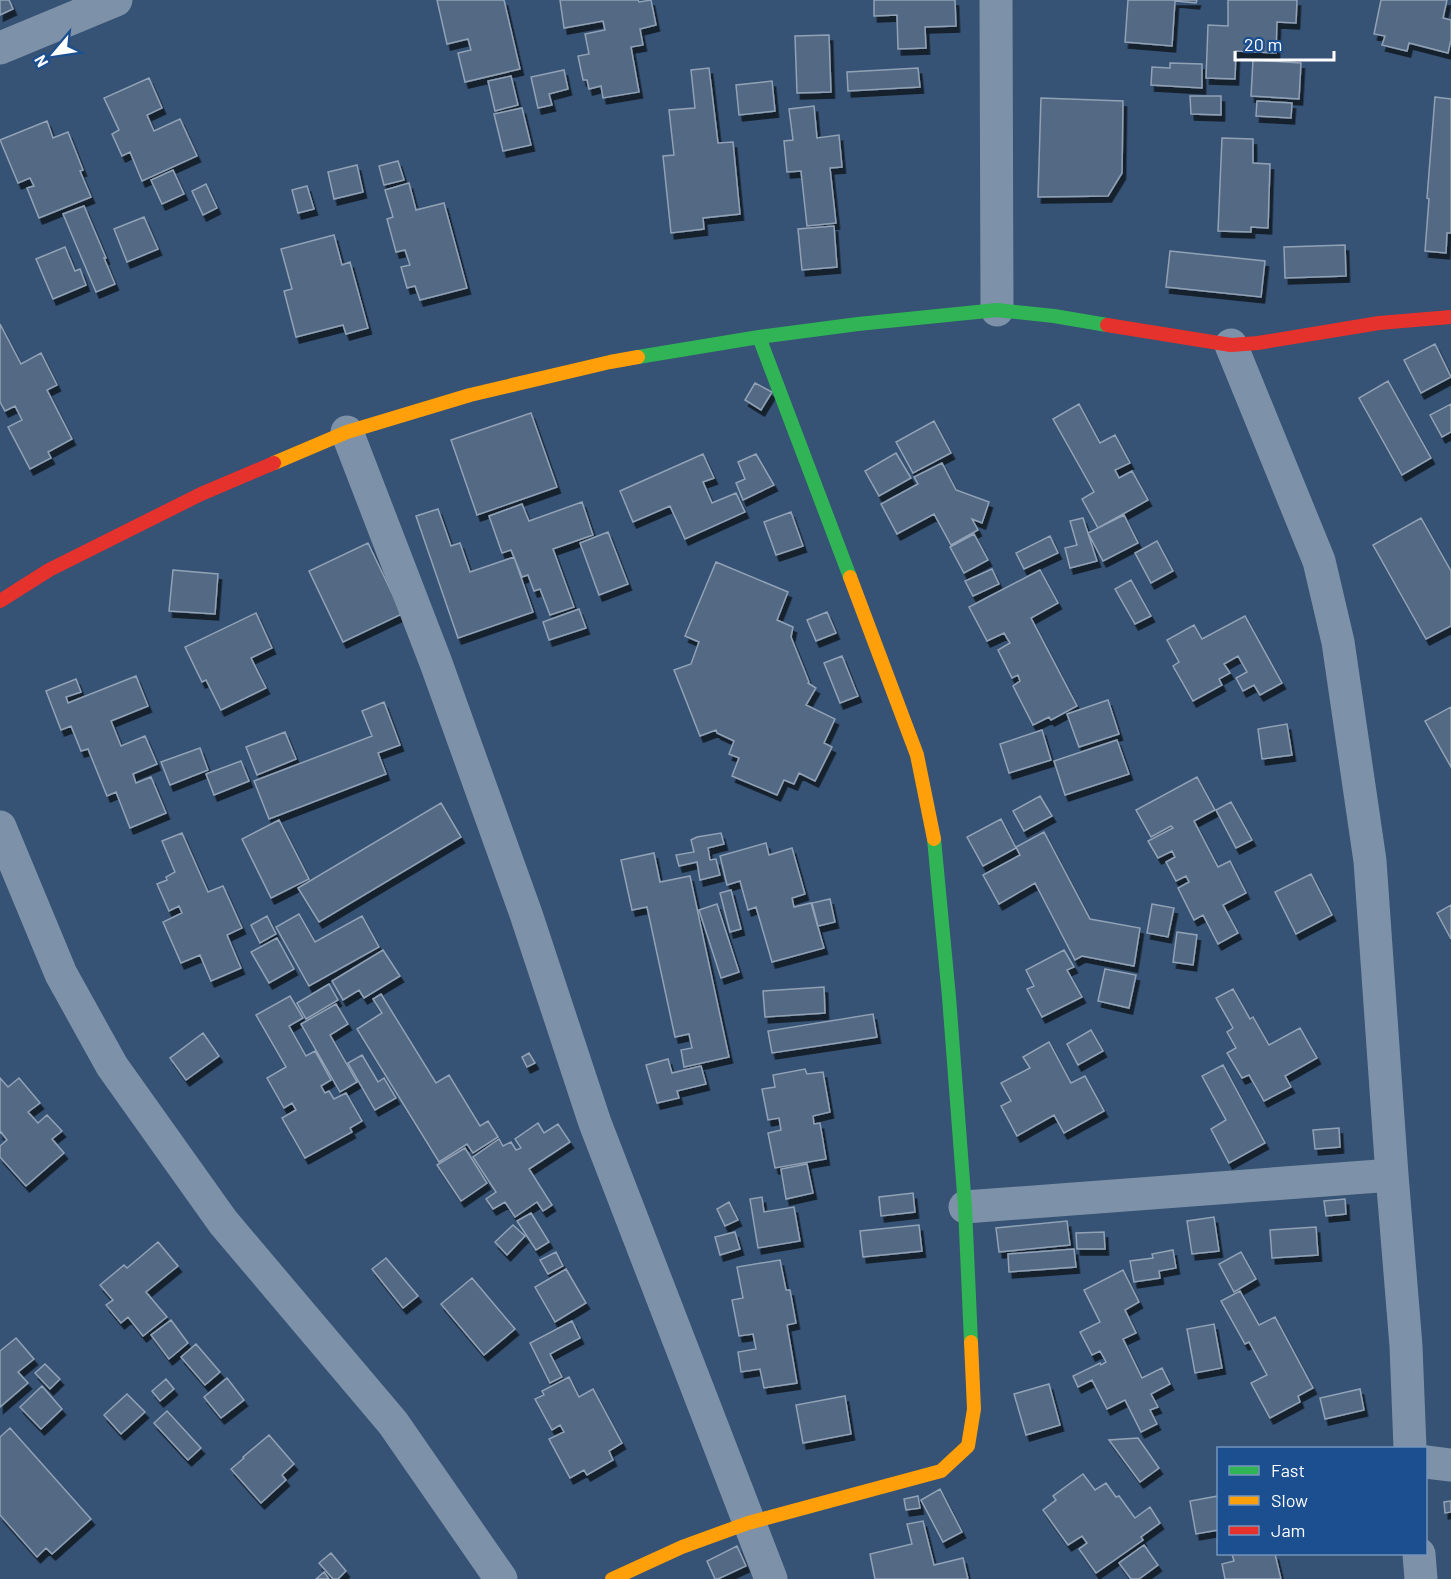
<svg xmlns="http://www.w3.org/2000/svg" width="1451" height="1579" viewBox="0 0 1451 1579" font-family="Barlow,sans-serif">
<defs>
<filter id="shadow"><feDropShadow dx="3.5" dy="6" stdDeviation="0" flood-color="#0009"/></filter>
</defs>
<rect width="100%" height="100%" fill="#365274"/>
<path fill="#526984" stroke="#92a2b6" stroke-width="1.5" filter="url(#shadow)" d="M0,0H9L13,9L0,15Z
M437,0H504L520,69L465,82L458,53L471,50L468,39L447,44Z
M560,0H638L639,2L651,0L656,25L640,29L643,45L631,47L639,92L603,98L601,86L589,89L587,80H583L578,56L589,54L585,34L605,30L603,21L564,28Z
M874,0H955L956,26L925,27L926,48L898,49L897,15L874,16Z
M1128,0H1197L1196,3L1175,1L1172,46L1125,42Z
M1228,0H1297L1296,23L1277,22L1276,53L1236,51L1235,79L1206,78L1208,25L1228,26Z
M1381,0H1447L1443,18L1451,20V40L1448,53L1409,43L1407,51L1382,45L1385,36L1374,34Z
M829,35L831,92L797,93L795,36Z
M1253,60L1301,63L1299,99L1251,96Z
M1170,63L1202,64V88L1151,85L1152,67L1170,68Z
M709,68L718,143L733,142L740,214L703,218L704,229L671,233L663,156L674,155L669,110L695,108L691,70Z
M918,68L920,87L848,91L847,72Z
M564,70L568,89L549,94L552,105L538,108L531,77Z
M511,76L518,105L495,111L488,81Z
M149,78L162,108L147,115L154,131L180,119L197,156L142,181L130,152L122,156L112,134L119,130L104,98Z
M772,81L775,111L739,115L736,85Z
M1190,96H1221V115L1191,114Z
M1435,97L1451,99V233H1447L1446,253L1425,251L1429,199L1427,198Z
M1041,98L1123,101L1122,173L1108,196L1038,197Z
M1257,101L1292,103L1291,118L1256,116Z
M814,106L817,138L839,135L842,167L830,168L836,223L807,226L801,171L787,172L784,141L793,140L789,109Z
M522,108L531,145L503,151L494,114Z
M47,121L53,138L68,132L83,170L80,171L91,197L39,218L27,188L34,186L30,178L18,183L0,140Z
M1222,138L1253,139V163L1270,164L1268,228L1251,227V232L1218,231Z
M398,161L404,180L384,185L379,166Z
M357,165L363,192L334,199L328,172Z
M173,170L184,194L162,204L151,180Z
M409,183L416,210L444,203L467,288L420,300L415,286L407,288L401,267L410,265L405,250L396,252L387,219L393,217L385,190Z
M206,184L217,208L203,215L192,191Z
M307,186L314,209L298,213L292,190Z
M84,206L106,258H104L115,284L96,292L63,214Z
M144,217L158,249L127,262L114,229Z
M834,226L837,267L802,270L798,229Z
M334,235L342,265L350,262L368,328L346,334L343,325L296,337L284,291L292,289L281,249Z
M1345,245L1346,276L1285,278L1284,247Z
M65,247L75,271L80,269L86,285L53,299L36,259Z
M1170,251L1265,261L1261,297L1166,287Z
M0,324L21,364L41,353L57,385L47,390L72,439L48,452L51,458L30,469L8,427L22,420L15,406L5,411L0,402Z
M1435,344L1451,377L1421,393L1404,360Z
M1388,381L1431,458L1402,475L1359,398Z
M755,383L772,392L761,410L745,400Z
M1079,404L1100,443L1115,435L1130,463L1115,470L1119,478L1132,471L1148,500L1098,528L1082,499L1094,492L1053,419Z
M1451,404V432L1442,437L1430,415Z
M531,413L557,487L477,515L451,440Z
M934,421L951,453L913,473L896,442Z
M896,453L911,478L879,496L865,471Z
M703,454L714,478L703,482L712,503L736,493L745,512L685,539L670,506L633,522L620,491Z
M756,454L774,485L743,500L736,483L745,479L738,462Z
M942,463L956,490L989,502L982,523L972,519L978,530L951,545L934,514L897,534L881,504L918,484L914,477Z
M582,502L593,535L553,549L574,607L550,615L540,589L534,591L528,575L522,577L511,550L502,553L489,516L522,504L529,521Z
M438,509L451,546L460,543L470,572L514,557L533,612L458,638L416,516Z
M791,512L803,546L776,555L764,522Z
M1124,515L1138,543L1103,561L1088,533Z
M1083,518L1097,561L1070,568L1065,548L1077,545L1070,521Z
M1421,518L1451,571V626L1426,639L1373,545Z
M608,532L628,584L599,595L580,543Z
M974,534L988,560L964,573L950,547Z
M1050,536L1058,553L1024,569L1016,553Z
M1157,541L1173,571L1151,583L1135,553Z
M368,543L402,614L343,642L309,571Z
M716,562L788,592L777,620L793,627L791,637L809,682L808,683L816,688L806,705L835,719L824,743L832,747L815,781L799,773L794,784L784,780L777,795L732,776L739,758L729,754L734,741L717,733L716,730L700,736L674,670L691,664L699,642L685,636Z
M992,569L999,584L973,596L965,581Z
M173,570L218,574L215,614L169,611Z
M1040,570L1058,603L1031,618L1077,706L1051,720L1049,717L1033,725L1013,686L1020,681L1018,675L1012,678L998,650L1010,643L1004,633L987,641L969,607Z
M1131,580L1151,616L1135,624L1115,589Z
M579,609L586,628L549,640L543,622Z
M827,612L836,633L816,641L807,620Z
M256,613L272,648L251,658L266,688L221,710L206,680L202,682L185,647Z
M1245,616L1282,683L1260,695L1254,685L1243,691L1236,678L1247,672L1238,656L1224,664L1230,673L1219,679L1222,685L1193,701L1173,666L1179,662L1167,640L1194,625L1202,639Z
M842,656L858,696L840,703L824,663Z
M136,676L148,706L111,721L121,746L145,736L157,764L133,774L136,783L151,777L166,813L130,828L116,792L107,796L88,749L81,751L71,726L61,730L46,691L76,679L81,692L66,697L68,703Z
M1108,700L1119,734L1079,747L1067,714Z
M384,702L400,745L378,753L386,774L269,819L254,781L372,736L362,711Z
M1451,707V767L1425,721Z
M1287,724L1292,755L1262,759L1258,729Z
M1042,730L1051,760L1009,773L1000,744Z
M285,732L296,759L257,775L246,747Z
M1117,740L1129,774L1065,795L1054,761Z
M200,748L208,770L170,785L161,762Z
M241,761L249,781L214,795L206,774Z
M1197,777L1215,810L1194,821L1218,867L1230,861L1246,893L1223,905L1238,933L1218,944L1203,915L1194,920L1178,888L1189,882L1186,876L1176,881L1166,862L1175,857L1172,851L1158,858L1148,841L1173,828L1171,826L1151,837L1136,810Z
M1040,796L1052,816L1024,831L1013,811Z
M1231,802L1252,840L1236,848L1216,810Z
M441,803L461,837L319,922L298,888Z
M1001,819L1016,848L983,866L967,837Z
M279,820L309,879L271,898L242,839Z
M1044,832L1090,919L1140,928L1134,966L1082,956L1075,960L1035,883L999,904L983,875L1020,855L1016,847Z
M182,833L208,892L223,886L242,928L227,935L241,968L211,981L200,955L181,963L163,922L182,913L179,906L169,911L157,884L167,880L166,877L175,872L162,841Z
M721,833L724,844L708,848L710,860L716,859L720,875L700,880L697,862L679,866L676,855L694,852L691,840L697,837Z
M766,843L769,855L792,848L805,894L792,898L794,907L811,903L824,948L772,962L756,907L748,910L740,881L727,885L720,856Z
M654,853L660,882L690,876L729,1057L684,1067L681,1050L692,1048L689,1034L675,1037L647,907L632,910L621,860Z
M1311,874L1332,915L1296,934L1275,892Z
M731,890L741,929L730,932L720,893Z
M830,899L835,922L818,926L812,903Z
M717,904L739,972L721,978L699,910Z
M1152,904L1174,908L1168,937L1147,933Z
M1451,905V939L1437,913Z
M299,914L315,942L362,916L379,947L309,986L276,927Z
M267,916L276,934L260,943L251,925Z
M1177,932L1197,935L1193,965L1173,962Z
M277,938L294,969L269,983L251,952Z
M383,950L400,976L364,998L359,990L343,1000L332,981Z
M1064,950L1074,967L1067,970L1082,997L1042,1017L1027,989L1034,986L1026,970Z
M1105,969L1136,975L1129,1008L1098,1001Z
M329,984L338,1000L306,1019L297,1003Z
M824,987L825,1013L765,1017L763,991Z
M1233,989L1250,1019L1253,1017L1269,1045L1300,1028L1317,1058L1285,1076L1291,1087L1264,1101L1249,1075L1242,1078L1227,1053L1236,1048L1227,1032L1233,1028L1216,998Z
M381,994L436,1083L449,1075L480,1126L488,1121L498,1137L473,1153L467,1144L439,1162L357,1029L382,1013L373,999Z
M290,996L303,1018L289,1026L306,1056L315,1051L331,1080L321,1086L325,1093L329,1091L334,1099L346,1093L362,1121L350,1128L352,1132L305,1158L282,1118L296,1110L292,1103L284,1108L267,1078L286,1067L256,1015Z
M336,1004L348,1024L330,1035L357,1082L340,1092L301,1024Z
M873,1014L877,1037L772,1053L768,1031Z
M1091,1030L1103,1051L1078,1065L1067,1044Z
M203,1033L219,1056L186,1080L170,1058Z
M1049,1042L1071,1083L1085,1076L1104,1111L1064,1133L1054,1115L1017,1136L1001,1106L1011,1101L1001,1083L1030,1068L1023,1057Z
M529,1053L535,1063L527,1067L522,1057Z
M362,1055L378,1082L384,1078L396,1098L375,1110L348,1063Z
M668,1059L672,1073L701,1066L706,1084L677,1091L679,1098L657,1103L646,1065Z
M1223,1065L1265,1143L1229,1163L1211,1129L1226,1120L1202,1076Z
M805,1069L807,1074L823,1072L830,1112L813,1116L814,1124L820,1123L826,1159L775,1168L768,1133L781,1130L779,1118L768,1120L762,1089L775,1087L773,1075Z
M0,1078L8,1087L19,1078L40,1103L28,1112L38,1123L47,1115L62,1131L52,1139L64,1153L26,1186L0,1157V1146L7,1140L1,1132L0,1133Z
M538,1123L544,1133L558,1124L570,1142L529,1169L552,1205L543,1211L537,1202L515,1217L505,1202L493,1209L486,1199L496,1192L473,1157L499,1139L503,1146L511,1142L516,1150L521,1148L515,1139Z
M1339,1128L1340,1147L1315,1149L1313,1130Z
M465,1148L487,1183L461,1201L437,1165Z
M807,1164L813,1193L786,1199L781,1169Z
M913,1193L915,1212L881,1216L879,1197Z
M762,1197L764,1212L794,1207L800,1241L758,1248L750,1199Z
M1345,1199L1346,1214L1326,1216L1324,1201Z
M729,1202L738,1220L725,1226L717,1209Z
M531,1213L549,1242L536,1250L517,1221Z
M1214,1217L1219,1251L1192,1254L1187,1221Z
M1067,1221L1070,1245L999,1252L996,1228Z
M513,1225L525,1236L507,1255L495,1242Z
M919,1225L922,1251L863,1257L860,1231Z
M1316,1227L1318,1255L1272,1258L1270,1230Z
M735,1232L740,1249L720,1255L715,1237Z
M1104,1232L1105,1249H1077L1076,1233Z
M158,1242L178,1266L146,1292L167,1317L143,1336L128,1317L121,1323L106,1305L113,1300L100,1285L124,1265L127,1268Z
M1074,1249L1076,1267L1009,1272L1008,1254Z
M1173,1250L1176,1268L1159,1271L1160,1278L1134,1282L1130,1261L1153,1258L1152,1254Z
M556,1252L563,1266L548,1274L540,1260Z
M1241,1252L1256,1279L1234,1292L1219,1264Z
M386,1258L418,1296L403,1308L372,1269Z
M780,1260L786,1290H790L796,1323L787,1325L797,1383L764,1388L760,1369L741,1372L738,1352L756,1349L753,1334L739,1336L732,1300L743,1298L737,1267Z
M566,1269L586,1303L555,1322L535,1287Z
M1123,1270L1139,1302L1125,1310L1136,1333L1123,1339L1142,1378L1162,1368L1170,1384L1151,1394L1158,1407L1150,1410L1157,1424L1141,1432L1125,1400L1107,1409L1092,1380L1078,1387L1073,1376L1100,1363L1101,1365L1106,1362L1100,1351L1092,1355L1080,1332L1100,1322L1084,1290Z
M472,1278L515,1329L484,1355L441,1304Z
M1240,1291L1259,1325L1275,1317L1313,1388L1298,1396L1300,1402L1270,1418L1251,1383L1267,1375L1249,1342L1245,1344L1221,1301Z
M171,1320L188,1343L169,1359L151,1335Z
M572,1321L580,1338L550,1354L562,1377L550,1383L530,1343Z
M1214,1324L1222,1368L1195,1373L1187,1329Z
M16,1338L34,1359L18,1372L28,1383L0,1407V1351Z
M196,1344L220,1372L205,1385L181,1357Z
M45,1364L60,1379L50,1389L35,1373Z
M569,1377L579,1397L593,1389L622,1443L609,1451L613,1460L587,1475L584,1470L570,1478L549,1439L564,1432L560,1425L552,1430L535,1399L544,1395L542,1391Z
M227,1378L244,1400L221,1418L204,1397Z
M166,1379L174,1389L160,1401L152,1391Z
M1049,1384L1060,1425L1026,1435L1014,1394Z
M42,1386L62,1409L41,1429L20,1407Z
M1360,1389L1364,1410L1325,1419L1320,1398Z
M127,1394L145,1412L121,1434L104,1415Z
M845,1396L851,1434L803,1443L796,1405Z
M167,1411L201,1448L188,1460L154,1423Z
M10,1428L91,1519L52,1554L46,1548L37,1557L0,1515V1437Z
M269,1435L294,1464L282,1475L286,1480L261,1503L231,1469L244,1458L243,1457Z
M1138,1438L1159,1468L1140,1482L1109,1440Z
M1083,1474L1095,1490L1106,1483L1116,1497L1119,1496L1135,1518L1150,1507L1160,1523L1141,1537L1143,1540L1096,1573L1079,1549L1087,1543L1082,1536L1068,1545L1043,1510L1056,1500L1053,1496Z
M940,1489L962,1532L943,1542L921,1500Z
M918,1496L920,1508L906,1510L904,1499Z
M1218,1496V1530L1196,1534L1190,1501Z
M1451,1501V1512L1445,1513L1444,1502Z
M923,1521L934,1565L963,1558L968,1579H875L870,1554L912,1544L907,1524Z
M1144,1545L1158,1565L1139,1579H1131L1119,1563Z
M737,1546L746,1566L718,1579H715L707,1561Z
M331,1553L346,1571L338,1579H333L319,1563Z
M1232,1554H1275L1281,1579H1225L1222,1564L1234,1561Z
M324,1572L329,1579H316Z"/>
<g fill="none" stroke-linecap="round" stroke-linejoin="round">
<path stroke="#7d92a8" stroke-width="33" d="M996,0L997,310
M0,48L116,0
M1231,345L1319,561L1338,642L1370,861L1392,1175L1406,1346L1410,1448
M347,432L436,663L526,914L595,1123L771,1579
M0,827L61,974L112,1066L223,1222L393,1423L501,1579
M965,1207L1392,1175
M1426,1462L1451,1465
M1419,1554L1421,1579"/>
<path stroke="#30b455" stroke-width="14" d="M759,337L850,577
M638,357L759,337L858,324L997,310L1054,316L1107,325
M934,839L949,997L965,1207L971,1342"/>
<path stroke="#ff9f0a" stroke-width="14" d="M274,463L347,432L470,395L610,362L638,357
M850,577L917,755L934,839
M612,1579L682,1547L748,1523L941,1471L968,1446L974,1409L971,1342"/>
<path stroke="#e5322d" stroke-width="14" d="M1107,325L1231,345L1258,343L1379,323L1451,317
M0,601L49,570L201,494L274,463"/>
</g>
<rect x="1217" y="1447" width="210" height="108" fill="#1b4f8f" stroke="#7695bc" stroke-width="1.5"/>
<rect x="1229" y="1466" width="30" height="9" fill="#30b455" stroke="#7695bc" stroke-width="1.5"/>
<text x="1271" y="1477" font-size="18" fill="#ffffff">Fast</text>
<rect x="1229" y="1496" width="30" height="9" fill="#ff9f0a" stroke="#7695bc" stroke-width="1.5"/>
<text x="1271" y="1507" font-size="18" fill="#ffffff">Slow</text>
<rect x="1229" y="1526" width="30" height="9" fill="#e5322d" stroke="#7695bc" stroke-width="1.5"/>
<text x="1271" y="1537" font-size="18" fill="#ffffff">Jam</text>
<g transform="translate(54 54) rotate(241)" stroke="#1b4f8f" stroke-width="4.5" paint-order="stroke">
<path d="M0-4.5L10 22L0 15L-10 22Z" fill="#ffffff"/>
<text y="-9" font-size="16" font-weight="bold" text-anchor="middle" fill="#ffffff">N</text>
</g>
<path d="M1235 51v9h99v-9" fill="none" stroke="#ffffff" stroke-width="3"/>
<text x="1244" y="51" font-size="18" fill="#ffffff" stroke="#1b4f8f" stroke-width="4.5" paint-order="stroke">20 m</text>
</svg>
